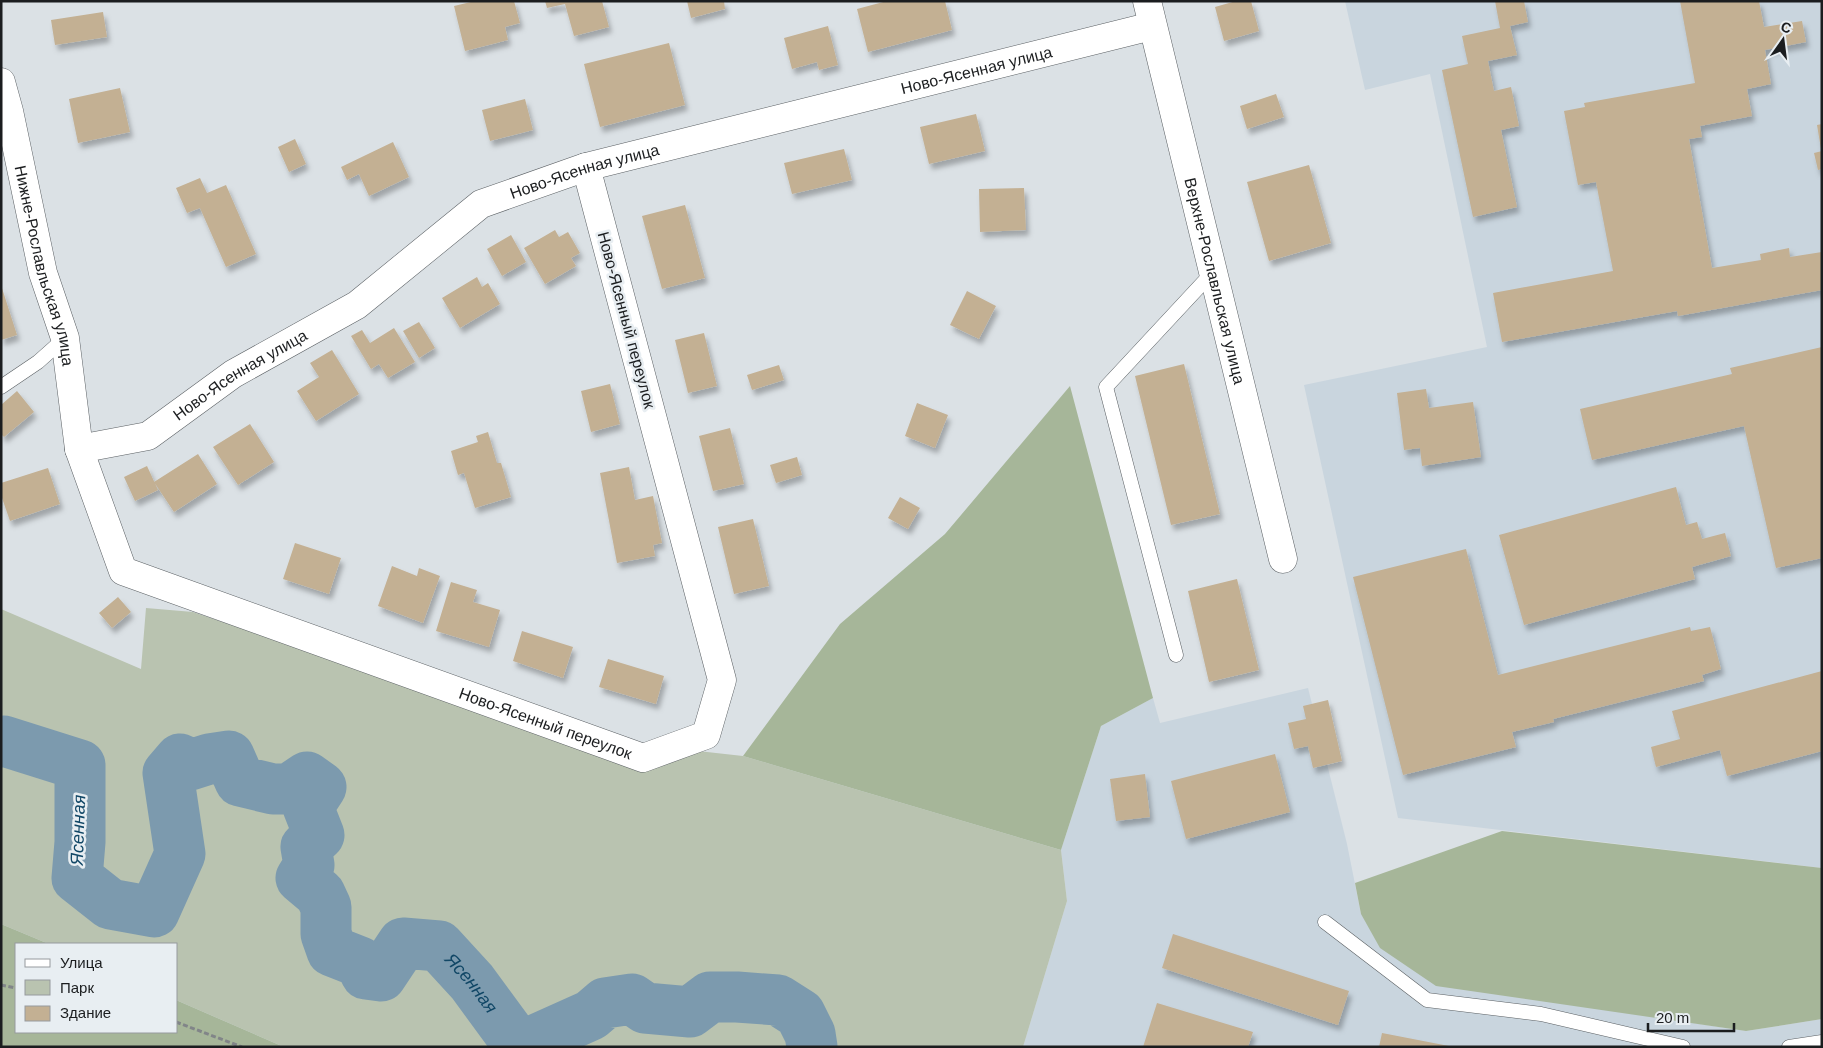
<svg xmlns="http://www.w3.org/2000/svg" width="1823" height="1048" viewBox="0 0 1823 1048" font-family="Helvetica,sans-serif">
<defs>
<filter id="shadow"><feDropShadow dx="3" dy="5.5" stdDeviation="2.5" flood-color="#0004"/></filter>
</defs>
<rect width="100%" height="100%" fill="#dbe1e5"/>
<path fill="#c9d5de" d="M1345,1H1822V868L1398,818L1304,385L1487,347L1430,74L1365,90Z
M1308,688L1347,844L1361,914L1635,1014L1746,1031L1822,1019V1047H1023L1067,901L1061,850L1101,726L1153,698L1160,723Z"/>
<path fill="#b9c3b0" d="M146,608L193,612L407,683L569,744L680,749L743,756L1061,850L1067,901L1023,1047H284L176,1000V944H49L1,924V609L141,669Z"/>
<path fill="#a6b699" d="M1070,386L1153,698L1101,726L1061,850L743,756L840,624L945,534Z
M1502,831L1822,868V1019L1746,1031L1436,986L1380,948L1361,914L1355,883Z
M1,924L49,944H16V1032H176V1000L284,1047H1Z"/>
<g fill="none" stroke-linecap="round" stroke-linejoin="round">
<path stroke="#7c9aae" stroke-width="51" id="s1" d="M1,742L4,741L80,765V842L77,878L110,904L154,912L180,854L168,773L180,759L187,766L209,759L229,756L240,781L273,789H289L307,777L321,787L308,807L319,835L306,847L309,865L301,878L320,894L326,907V934L332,951L360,962L366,974L381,976L403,943L439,946L472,982L516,1042L533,1041L591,1015L605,1003L632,999L645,1008L690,1012L710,997H737L778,1000L800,1014L810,1034L812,1047"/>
</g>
<path fill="#c3b093" filter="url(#shadow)" d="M475,1H514L520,23L505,27L508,40L465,51L454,6Z
M545,1H602L609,27L574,36L565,4L547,8Z
M687,1H724L725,9L691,18Z
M887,1H945L952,30L868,52L857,9Z
M1236,1H1251L1259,31L1224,41L1215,7Z
M1495,1H1524L1528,22L1510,26L1517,55L1488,61L1494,91L1511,87L1519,126L1501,130L1517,207L1473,217L1442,70L1468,64L1462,36L1500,28Z
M1680,1H1759L1764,27L1802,21L1806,42L1765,50L1771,84L1747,89L1752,116L1700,126L1702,137L1689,139L1712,268L1761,260L1760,254L1789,248L1790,257L1822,252V290L1678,316L1677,311L1502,342L1493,293L1613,271L1596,182L1578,185L1564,111L1585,107L1584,103L1695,83Z
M103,12L107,37L55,45L51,20Z
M828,26L838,65L819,70L817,62L792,69L784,38Z
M669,43L685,105L600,127L584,64Z
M120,88L130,132L78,143L69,99Z
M1276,94L1284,117L1247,129L1240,106Z
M525,99L533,130L490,141L482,110Z
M976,114L985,151L929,164L920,127Z
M1822,124V149H1821L1817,125Z
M295,139L306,164L289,172L278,147Z
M393,142L409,177L369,196L359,174L347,180L341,167Z
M844,149L852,180L792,194L784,163Z
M1822,151V169L1818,170L1814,153Z
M1309,165L1331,243L1269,261L1247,182Z
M200,178L207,193L226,185L256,254L226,267L200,208L187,213L176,188Z
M1024,188L1026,230L980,232L979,189Z
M685,205L705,278L662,289L642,216Z
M555,230L559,237L568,232L580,253L571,258L576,266L545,284L524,248Z
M511,235L526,262L502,276L487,249Z
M477,277L482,287L488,283L500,304L460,328L442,298Z
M1,285L17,335L1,340Z
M967,291L996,306L979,339L950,325Z
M419,322L435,348L419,358L403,331Z
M394,328L415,362L388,378L379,364L371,369L351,336L362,330L370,343Z
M704,333L717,386L688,393L675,340Z
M1822,347V558L1776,568L1744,426L1592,460L1580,409L1732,374L1730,368Z
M332,350L359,394L316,421L297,391L319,377L310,363Z
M1184,364L1220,514L1171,525L1135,376Z
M779,365L784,380L752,390L747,375Z
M610,384L620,424L591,432L581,391Z
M1426,389L1429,408L1473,402L1481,457L1422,466L1420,448L1404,450L1397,393Z
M17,391L34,412L4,437L1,434V405Z
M917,403L948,415L935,448L905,436Z
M250,424L274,462L238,485L213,447Z
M730,428L744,484L713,491L699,436Z
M488,432L497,463H501L511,497L475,508L464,473L458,475L451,451L478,442L476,436Z
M198,454L217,484L174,512L154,482Z
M797,457L802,475L776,483L770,465Z
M147,466L158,490L135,501L124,477Z
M629,467L635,500L653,496L662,543L653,545L655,556L617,563L600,473Z
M48,468L60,504L10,521L1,495V483Z
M1676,487L1686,525L1697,522L1702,539L1725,533L1731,556L1692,567L1695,579L1524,625L1499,535Z
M900,497L920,508L908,529L888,518Z
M753,519L769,586L734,594L718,527Z
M295,543L341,558L329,594L283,579Z
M1466,549L1498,675L1690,627L1691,631L1710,627L1721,669L1702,675L1704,681L1553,719L1554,722L1512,732L1516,747L1403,775L1353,577Z
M392,566L417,576L419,568L440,576L423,623L378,606Z
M1237,579L1259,670L1209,682L1188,591Z
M451,582L477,590L473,602L500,610L489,647L436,631Z
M118,597L131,612L112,628L99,613Z
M522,631L573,647L563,678L513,661Z
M608,659L664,676L656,704L599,687Z
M1822,671V751L1727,776L1720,750L1656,767L1651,747L1680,739L1672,711Z
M1328,700L1342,761L1313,768L1308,746L1294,749L1288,723L1306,719L1303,706Z
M1275,754L1290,812L1186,839L1171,781Z
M1145,774L1150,817L1116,821L1110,779Z
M1173,934L1349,991L1338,1025L1162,968Z
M1157,1003L1253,1032L1248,1047H1143Z
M1382,1033L1449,1046L1448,1047H1379Z"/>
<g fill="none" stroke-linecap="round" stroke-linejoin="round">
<defs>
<path id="lane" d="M1,387L38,362L65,338
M1176,655L1106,387L1212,273
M1325,922L1427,1000L1541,1014L1683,1047
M1789,1047L1822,1042"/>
<g id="street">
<path id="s2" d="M1147,1L1283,559"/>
<path id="s3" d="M1,82L9,111L43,273L65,338L79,449L123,571L643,758L706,735L722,680L586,167"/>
<path id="s4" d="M79,449L148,436L233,374L357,305L481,204L586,167L1152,26"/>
</g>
</defs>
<use href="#lane" stroke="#5b6064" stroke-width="15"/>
<use href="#street" stroke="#5b6064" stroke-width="29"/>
<path stroke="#818588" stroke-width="3" stroke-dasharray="5 2.5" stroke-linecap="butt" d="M1,985L16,988
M176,1022L242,1047"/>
<use href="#lane" stroke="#fff" stroke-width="14"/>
<use href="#street" stroke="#fff" stroke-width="28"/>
</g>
<g text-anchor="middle" stroke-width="5" stroke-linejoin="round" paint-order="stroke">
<g font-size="16" fill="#1b1d1f" stroke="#e8eef2">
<text dy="6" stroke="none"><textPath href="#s4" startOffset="991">Ново-Ясенная улица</textPath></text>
<text dy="6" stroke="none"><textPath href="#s4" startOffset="586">Ново-Ясенная улица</textPath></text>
<text dy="6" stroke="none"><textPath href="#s3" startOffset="189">Нижне-Рославльская улица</textPath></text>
<text dy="6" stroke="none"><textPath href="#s2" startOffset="288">Верхне-Рославльская улица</textPath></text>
<text transform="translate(627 320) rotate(75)" y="6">Ново-Ясенный переулок</text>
<text dy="6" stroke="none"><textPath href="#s4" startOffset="181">Ново-Ясенная улица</textPath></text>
<text dy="6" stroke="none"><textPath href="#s3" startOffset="955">Ново-Ясенный переулок</textPath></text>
</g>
<g font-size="18" font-style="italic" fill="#114766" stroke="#e8eef2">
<text transform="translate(78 830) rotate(-88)" y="6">Ясенная</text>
<text dy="6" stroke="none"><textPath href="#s1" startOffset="989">Ясенная</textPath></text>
</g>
</g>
<rect width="1823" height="1048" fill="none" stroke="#1b1d1f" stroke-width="5"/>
<rect x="15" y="943" width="162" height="90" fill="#e8eef2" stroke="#969a9e"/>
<rect x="25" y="959" width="25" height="8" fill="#ffffff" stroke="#969a9e"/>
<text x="60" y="968" font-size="15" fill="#1b1d1f">Улица</text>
<rect x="25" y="980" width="25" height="15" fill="#b9c3b0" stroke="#969a9e"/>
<text x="60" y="993" font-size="15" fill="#1b1d1f">Парк</text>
<rect x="25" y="1006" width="25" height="15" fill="#c3b093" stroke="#969a9e"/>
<text x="60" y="1018" font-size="15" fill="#1b1d1f">Здание</text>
<g transform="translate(1783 40) rotate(14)" stroke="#e8eef2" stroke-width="4" paint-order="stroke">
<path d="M0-4L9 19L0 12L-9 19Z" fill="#1b1d1f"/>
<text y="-8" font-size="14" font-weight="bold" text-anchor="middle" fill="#1b1d1f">С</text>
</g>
<path d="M1648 1023v8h86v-8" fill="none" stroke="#1b1d1f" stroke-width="2.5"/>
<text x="1656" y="1023" font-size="15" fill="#1b1d1f" stroke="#e8eef2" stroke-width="4" paint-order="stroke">20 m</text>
</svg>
